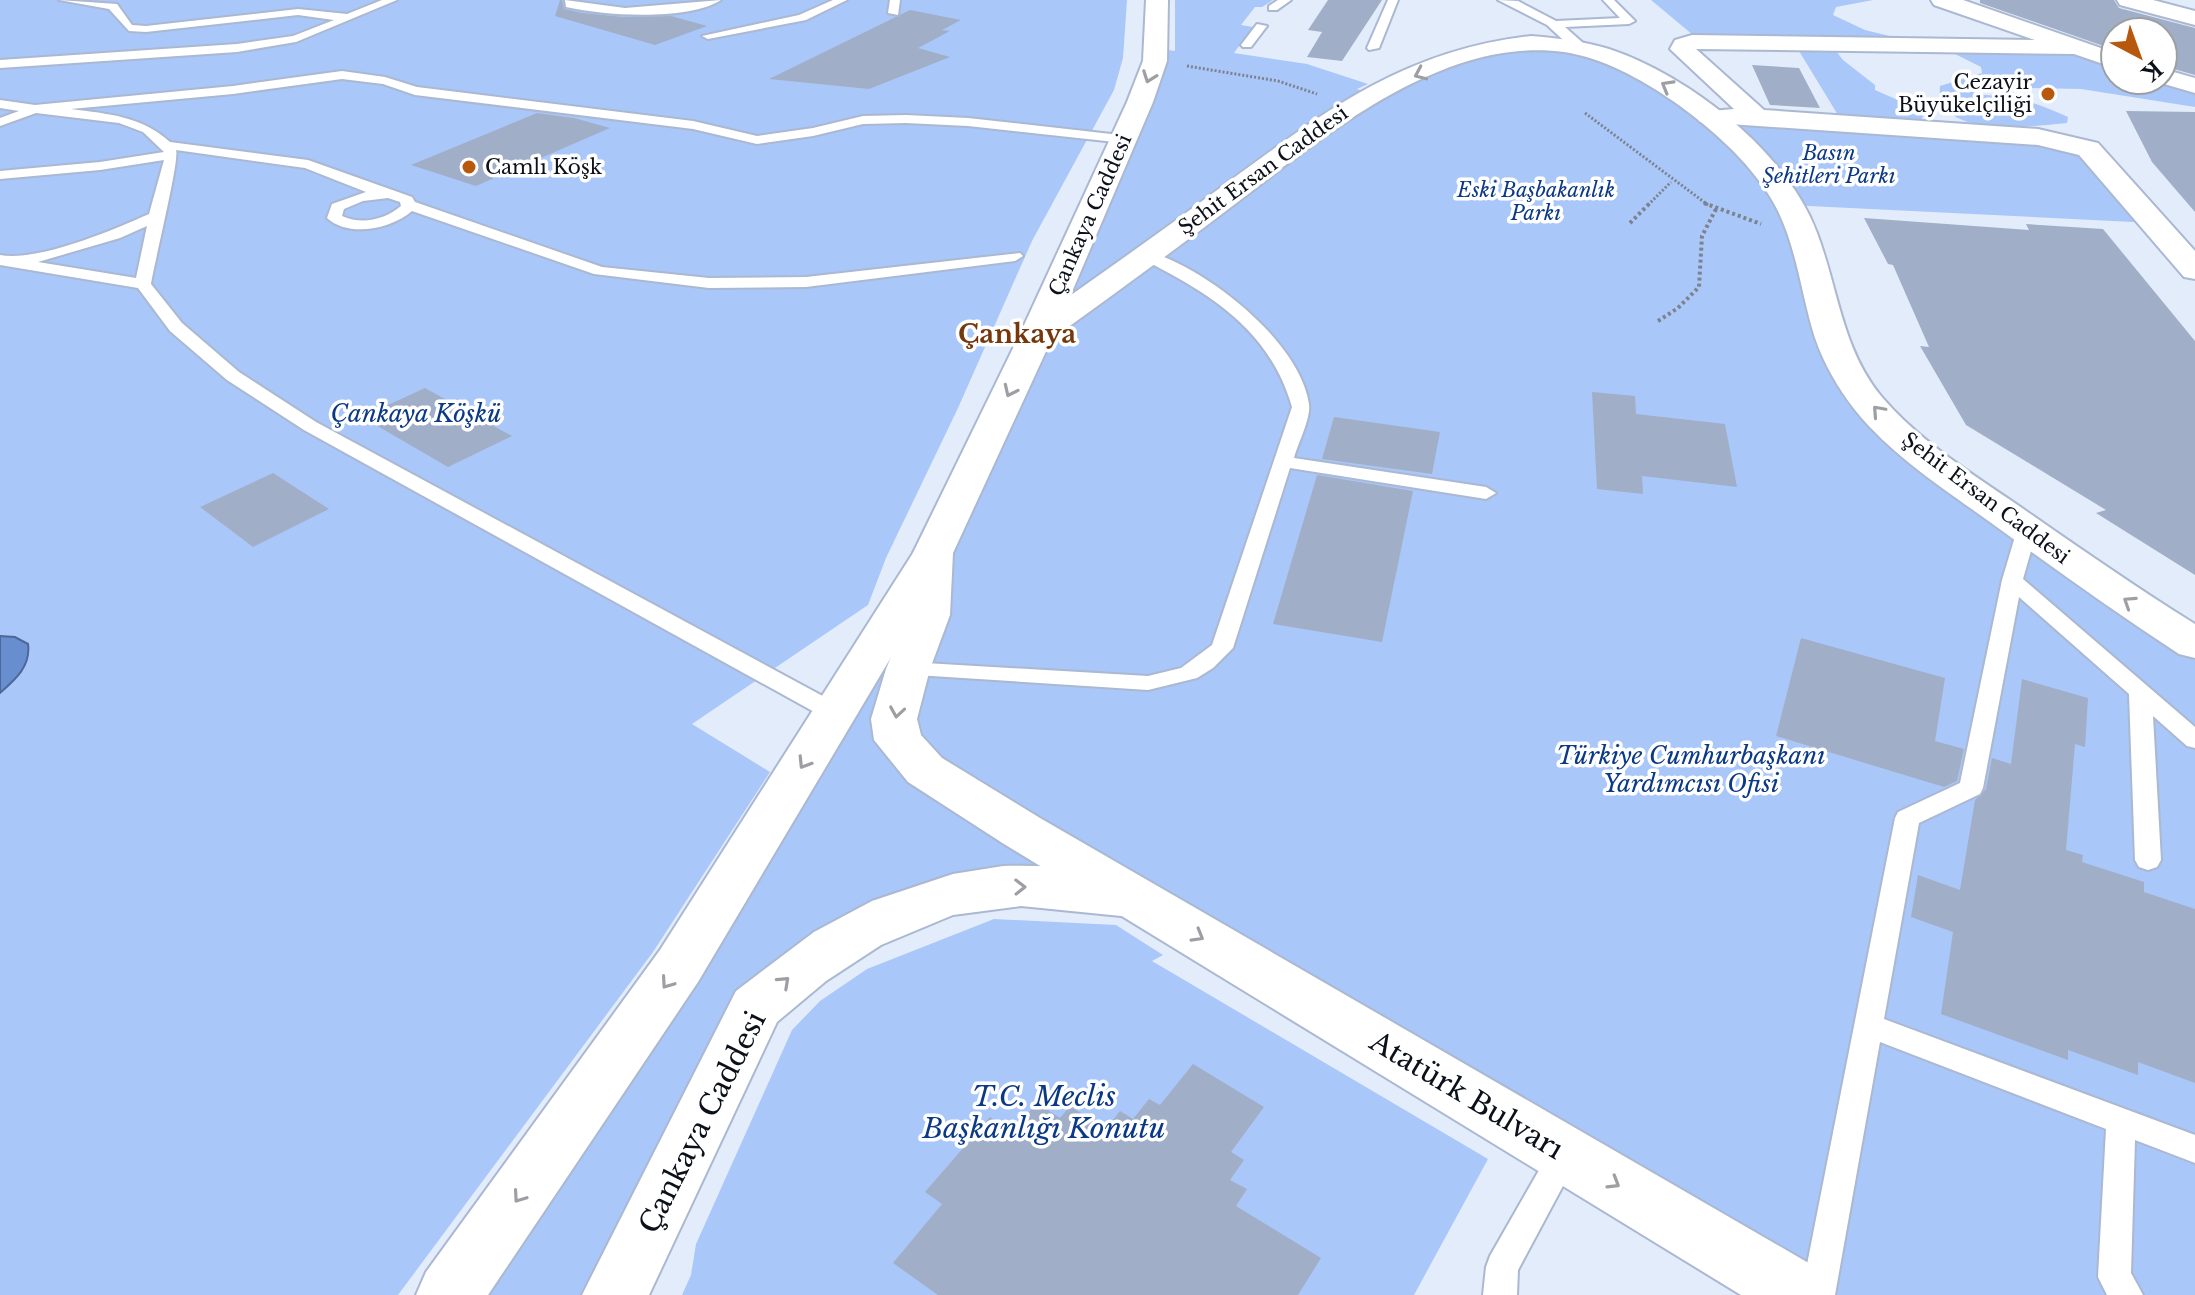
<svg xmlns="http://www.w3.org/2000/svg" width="2195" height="1295" viewBox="0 0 2195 1295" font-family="'Libre Baskerville',serif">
<rect width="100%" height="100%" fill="#e3ecfb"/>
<path fill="#aac7f9" d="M0,0H1127L1123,58L1114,90L1032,241L958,408L886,558L868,605L692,724L770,772L653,952L398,1295H0Z
M1175,0H1273L1262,7H1255L1241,25L1253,27L1234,53L1307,64L1368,84L1357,89L1375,95L1492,49L1594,52L1709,117L2066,141L2153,223L1789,205L1832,342L1899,434L2195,644V1295H1801L1131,897L986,888L795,972L615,1295H449L933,553L1155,48L1175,51Z
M1651,0H1873L1836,7L1833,15L1865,30L1902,39L1693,35Z
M1799,51H1836L1843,60L1875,85V90L1916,108L1924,115L1921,120L1838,115Z
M1953,53L2070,54L2115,68V80H2153L2195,93V107L2081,89L1975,87L1970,91C1980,96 1990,95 2001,96C2025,99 2046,107 2068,117L2067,123C2035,126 1934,140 1940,86L1982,73L1981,67Z
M994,919L1116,925L1163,955L1152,961L1488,1159L1414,1295H682L691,1275L696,1244L792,1030L820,1001L867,969Z"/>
<path fill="#688ed0" stroke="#4c6899" stroke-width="2" d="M0,636L15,637L28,644C31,666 16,679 0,693Z"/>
<path fill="#a0afc7" d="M560,0H562L564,9L582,13L623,17L671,16L707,26L655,45L555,16Z
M1328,0H1382L1342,61L1307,57L1322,32L1308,30Z
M1980,0H2114L2119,8L2195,28V75L2163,66V32H2115V50L1980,3Z
M910,10L961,20L942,30L950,31L918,48L950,57L869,89L769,79Z
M1752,65L1799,68L1820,108L1770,105Z
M2126,111L2195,112V212L2152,162Z
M537,113L574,118L610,128L476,186L411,165Z
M1864,218L2029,230L2026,224L2103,229L2195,341V575L2096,513L2106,510L1966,425L1920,346L1929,347L1893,265L1888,264Z
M425,388L512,436L448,467L362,417Z
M1592,392L1635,396L1636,414L1725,424L1737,487L1642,476L1643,494L1597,489Z
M1334,417L1440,432L1432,474L1322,459Z
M273,473L329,509L253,547L200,507Z
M1317,475L1413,491L1382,642L1273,624Z
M1801,638L1945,678L1935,741L1964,749L1957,781L1944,787L1776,736Z
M2022,679L2088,698L2085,747L2075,744L2066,850L2083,855L2082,862L2144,882V892L2195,909V1083L2138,1062V1075L2068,1050V1060L1941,1014L1953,932L1911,917L1918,875L1960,890L1975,800L1986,789L1992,758L2011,764Z
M1193,1064L1264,1107L1231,1152L1244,1160L1230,1180L1247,1189L1236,1206L1321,1258L1298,1295H938L893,1263L942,1204L925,1192L990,1117L1012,1131L1037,1103L1060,1118L1070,1106L1106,1129L1120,1111L1133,1119L1149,1099L1160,1105Z"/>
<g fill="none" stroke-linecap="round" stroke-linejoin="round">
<defs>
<path id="lane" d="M59,0L117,4L132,25L146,26L298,9L347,14L382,0H397L296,42L237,52L0,68V60L237,44L293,36L334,20L298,15L146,32L129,31L109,9Z
M565,0L625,8L721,0C688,21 605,16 566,7Z
M833,0H847L806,20L708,39L702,36L799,15Z
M890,0H900L898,15L888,13Z
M1278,0H1291L1277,10H1269V6Z
M1388,0H1398L1379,48L1369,50L1367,48Z
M1498,0L1518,1L1556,21L1620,18L1603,0H1614L1635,21L1629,24L1565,27L1583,43L1575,51L1547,25Z
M1257,24L1267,26L1251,47H1243L1241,45Z
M342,71L385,77L417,87L693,121L757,136L813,128L863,116L906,115L968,118L1129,136V142L1124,143L968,126L906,123L863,124L813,136L757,144L693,129L415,95L383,84L342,79L233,94L71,109C109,114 141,116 170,142L308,160L412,197L415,202L602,267L709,278L806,277L1020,253L1023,256L1015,261L806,287L709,288L594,274L412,211C391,229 349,238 327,218L332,204L366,192L305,168L176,150C180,159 154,264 151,284L182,323L239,372L316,422L843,707L847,713L843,719H827L304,430L227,380L170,331L138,288L0,265V255C38,262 113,230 149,214L164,160L100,170L0,179V171L100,162L164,152L143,132L119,123L36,113L0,126V118L19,111L0,108V100L35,105L233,86ZM388,198L400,202L401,206C384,220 362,225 342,216L344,209L363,201ZM147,226L136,278L38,262L120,238Z
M1147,251C1205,267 1300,341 1309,404C1311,419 1298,443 1294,458L1486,487L1496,493L1486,499L1290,468L1233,648L1213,668L1197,678L1148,690L900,674L897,669L900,664L908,662L1148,676L1181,668L1212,645L1292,407C1269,329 1211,294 1142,259V253Z
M2027,524L2037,530L2023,579L2195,727V748L2187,746L2153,716L2161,860L2157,867L2148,870L2139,867L2135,860L2129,694L2019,597L1983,788L1980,794L1919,823L1884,1019L2195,1135V1163L2135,1140L2131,1273L2143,1295H2107L2098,1277L2106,1129L1880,1042L1835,1295H1801L1895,818L1898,812L1960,783L2002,580L2017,530Z
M1565,1140L1576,1144L1580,1154L1518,1270L1517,1295H1483L1486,1267L1490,1256L1554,1144Z"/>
<path id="street" d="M1931,0H1963L2115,53V68L2074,54L1696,49L1764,110L2038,129L2098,143L2195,251V279L2184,277L2079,155L2038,145L1700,122L1696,117L1700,112L1734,109L1670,49L1675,40L1692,35L2035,40L1934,5Z
M2117,0H2153L2195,11V25L2120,5Z
M2163,69L2195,78V93L2154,81L2163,80Z"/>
<path id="secondary" d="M1531,36C1557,38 1583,41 1609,49C1690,76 1787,152 1817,233C1838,288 1842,349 1881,396C1919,441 1971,473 2019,506C2077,546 2135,587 2195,624V658L2179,654C2116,613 2055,569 1994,525C1946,490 1893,457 1855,410C1838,388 1824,364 1815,338C1799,288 1796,233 1765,189C1741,154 1707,125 1673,101C1641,79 1603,58 1564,52C1446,36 1329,132 1243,198C1179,247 1114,294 1049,341L1037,344L1025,341L1020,334L1025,327C1087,284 1148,241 1209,196C1314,120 1396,51 1531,36Z
M933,541L947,544L953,553L698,982L488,1295H416L426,1272L660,950L913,553L919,544Z
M1003,866C1050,865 1104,868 1150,883L1157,897L1150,911L1131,917L1021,906L953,915L881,945L826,981L777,1022L649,1295H582L736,991L814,932L872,901L953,874Z"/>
<path id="primary" d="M1146,0H1168L1167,61L1153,102L1054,334L953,553L950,615L930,669L917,719L921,735L942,758L1040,818L1824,1272L1834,1295H1741L1004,844L908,782L874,740L871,719L886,669L908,615L913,553L1020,334L1127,102L1143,61Z"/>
</defs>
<use href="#lane" stroke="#aab8d1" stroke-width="4"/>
<use href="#street" stroke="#aab8d1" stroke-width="4"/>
<use href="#secondary" stroke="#aab8d1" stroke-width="4"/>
<use href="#primary" stroke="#aab8d1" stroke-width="4"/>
<path stroke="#7c838f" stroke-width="3" stroke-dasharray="2 2" stroke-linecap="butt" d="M1187,66L1278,81L1317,94
M1585,113L1708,205
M1648,205L1671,182"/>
<path stroke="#7c838f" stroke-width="4" stroke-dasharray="3 3" stroke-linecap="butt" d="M1704,203L1761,224
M1630,223L1650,203
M1658,321L1678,308L1699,287L1702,236L1716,209"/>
<use href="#lane" fill="#fff" fill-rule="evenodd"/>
<use href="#street" fill="#fff" fill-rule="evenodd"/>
<use href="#secondary" fill="#fff" fill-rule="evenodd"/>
<use href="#primary" fill="#fff" fill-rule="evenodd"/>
</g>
<defs><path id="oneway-chevron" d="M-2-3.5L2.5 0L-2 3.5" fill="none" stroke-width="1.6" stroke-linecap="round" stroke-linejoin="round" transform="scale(2)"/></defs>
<g stroke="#9d9fa3">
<use href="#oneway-chevron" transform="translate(1420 74) rotate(156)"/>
<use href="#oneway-chevron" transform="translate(1149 77) rotate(110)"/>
<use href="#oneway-chevron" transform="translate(1667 86) rotate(-150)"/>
<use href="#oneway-chevron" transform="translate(1010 391) rotate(115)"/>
<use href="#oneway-chevron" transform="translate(1878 411) rotate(-132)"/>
<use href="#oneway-chevron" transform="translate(2129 602) rotate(-147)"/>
<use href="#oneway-chevron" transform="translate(897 712) rotate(99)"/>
<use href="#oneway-chevron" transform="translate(804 763) rotate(122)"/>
<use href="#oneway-chevron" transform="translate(1020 887) rotate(-1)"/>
<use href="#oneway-chevron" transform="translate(1198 936) rotate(30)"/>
<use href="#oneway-chevron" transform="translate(784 982) rotate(-43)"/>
<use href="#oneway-chevron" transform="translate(667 983) rotate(125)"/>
<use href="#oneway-chevron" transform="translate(1614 1183) rotate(31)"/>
<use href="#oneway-chevron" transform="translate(519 1197) rotate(125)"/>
</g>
<g fill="#b7580d" stroke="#fff" stroke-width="3">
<circle cx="2048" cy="94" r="8"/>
<circle cx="469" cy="167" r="8"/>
</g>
<g text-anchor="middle" stroke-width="7" stroke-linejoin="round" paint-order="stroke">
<g font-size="20" fill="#0b1019" stroke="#fff" text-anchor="end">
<text x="2032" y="89">Cezayir<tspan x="2032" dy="23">Büyükelçiliği</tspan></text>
<text x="485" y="174" text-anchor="start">Camlı Köşk</text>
</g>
<g font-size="20" font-style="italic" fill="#0b3986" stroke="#fff">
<text x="1829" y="160">Basın<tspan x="1829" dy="23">Şehitleri Parkı</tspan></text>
<text x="1536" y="197">Eski Başbakanlık<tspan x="1536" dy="23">Parkı</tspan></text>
</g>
<g font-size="20" fill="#0b1019" stroke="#fff">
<text transform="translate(1263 170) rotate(-36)" y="7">Şehit Ersan Caddesi</text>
<text transform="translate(1090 215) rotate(-66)" y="7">Çankaya Caddesi</text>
<text transform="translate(1986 498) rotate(37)" y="7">Şehit Ersan Caddesi</text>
</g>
<g font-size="24" font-style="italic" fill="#0b3986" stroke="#fff">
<text x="416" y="422">Çankaya Köşkü</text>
<text x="1691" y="764">Türkiye Cumhurbaşkanı<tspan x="1691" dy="28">Yardımcısı Ofisi</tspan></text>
</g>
<g font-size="26" font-weight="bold" fill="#75380c" stroke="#fff">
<text x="1017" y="343">Çankaya</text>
</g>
<g font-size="28" fill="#0b1019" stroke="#fff">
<text transform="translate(1467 1095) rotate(31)" y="10">Atatürk Bulvarı</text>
<text transform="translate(702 1122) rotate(-63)" y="10">Çankaya Caddesi</text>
</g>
<g font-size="28" font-style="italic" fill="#0b3986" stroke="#fff">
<text x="1044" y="1106">T.C. Meclis<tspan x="1044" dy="32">Başkanlığı Konutu</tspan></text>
</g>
</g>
<g transform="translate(2139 56) rotate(139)"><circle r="38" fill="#ffffff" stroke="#9d9fa3" stroke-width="2"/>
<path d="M0-6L14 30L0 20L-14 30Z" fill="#b7580d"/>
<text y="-12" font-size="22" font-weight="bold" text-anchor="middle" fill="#0b1019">K</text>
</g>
</svg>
